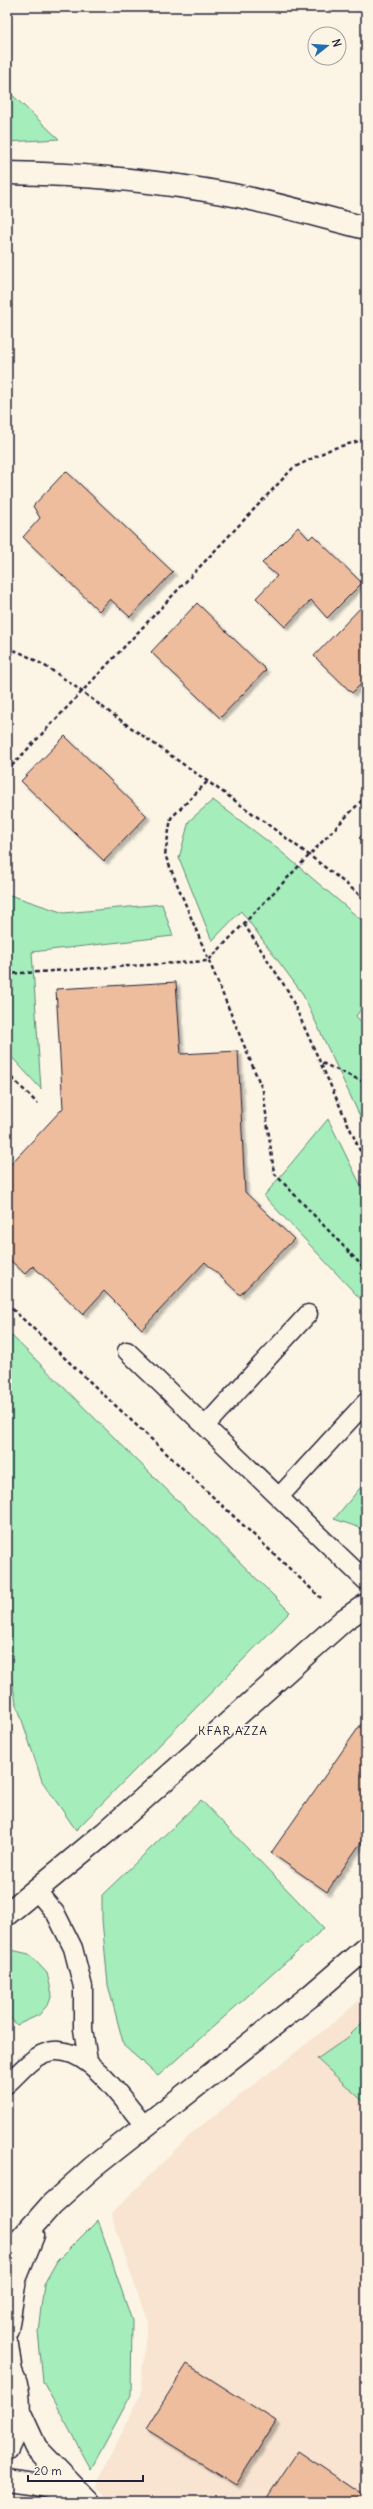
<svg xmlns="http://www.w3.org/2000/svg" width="373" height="2509" viewBox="0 0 373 2509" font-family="Delius,sans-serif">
<defs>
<filter id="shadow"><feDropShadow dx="3.5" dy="3.5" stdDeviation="1" flood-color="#0004"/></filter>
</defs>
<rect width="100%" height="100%" fill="#fcf5e5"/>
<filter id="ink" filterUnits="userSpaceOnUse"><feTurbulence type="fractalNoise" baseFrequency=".025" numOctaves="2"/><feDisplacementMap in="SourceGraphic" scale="8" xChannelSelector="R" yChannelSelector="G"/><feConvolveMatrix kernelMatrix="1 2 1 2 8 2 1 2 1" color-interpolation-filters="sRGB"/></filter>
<g filter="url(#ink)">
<path fill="#f8e4d0" d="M366,1994V2502H114L95,2487L140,2396L147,2321L111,2214L192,2133L337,2020Z"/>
<path fill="#a5edba" stroke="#64887a" d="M7,90L59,139L7,142Z
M213,800L278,849L366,924V1002L356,1016L366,1027V1129L302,993L241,911L212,941L179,858L189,821Z
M7,894L64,913L162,904L173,936L32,952L41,1089L7,1052Z
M328,1119L366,1196V1305L264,1196Z
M7,1331L290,1612L76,1830L42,1781L16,1702L7,1658Z
M366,1481V1530L334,1519Z
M201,1800L324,1928L158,2076L124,2046L108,1985L102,1920V1895Z
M7,1949L29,1954L47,1973L52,1994L49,2003L39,2015L17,2025L7,2014Z
M366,2019V2104L317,2059L347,2038Z
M98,2220L132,2321L131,2395L91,2469L43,2382L38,2331L44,2284L57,2261Z"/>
<path fill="#edbd9e" stroke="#22223b" filter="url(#shadow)" d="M66,471L173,572L130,617L110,599L99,611L23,537L40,518L33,506Z
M298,527L309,539L313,535L362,583L327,618L311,600L285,627L256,598L277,576L262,563Z
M366,602V679L352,693L314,656Z
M197,603L266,670L220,718L151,652Z
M65,736L147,816L104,861L21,781Z
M366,830V844L359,838Z
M176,982L181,1054L238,1051L245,1192L294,1239L240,1295L205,1262L142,1329L104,1291L83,1314L33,1266L25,1274L7,1257V1168L63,1108L56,989Z
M366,1717V1835L327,1892L271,1853Z
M187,2364L276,2421L236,2485L146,2429Z
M298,2451L366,2497V2502H264Z"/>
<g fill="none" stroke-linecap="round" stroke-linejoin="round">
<defs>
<path id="lane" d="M127,1351L366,1581
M205,1426L308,1314
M279,1497L366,1402
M36,1890L56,1914L73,1948L83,1987V2029L88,2061
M7,2084C17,2075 26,2064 37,2057C79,2030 121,2099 144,2125"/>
<path id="street" d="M7,173C82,174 160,181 233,195C278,204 322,217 366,228
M7,1914L105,1833L344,1620L366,1605
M7,2255L52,2204L92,2168L309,1997L366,1948
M7,2330L15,2279L33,2235
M7,2345L11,2372
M19,2411L36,2448L88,2502
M7,2480C32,2483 55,2486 77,2498"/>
<path id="secondary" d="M7,2366C25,2391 20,2424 7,2449"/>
</defs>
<use href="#lane" stroke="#22223b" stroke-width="21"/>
<use href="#street" stroke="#22223b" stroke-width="25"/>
<use href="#secondary" stroke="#22223b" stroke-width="25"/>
<path stroke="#22223b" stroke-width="2.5" stroke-dasharray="4 3" stroke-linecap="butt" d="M343,7L366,12
M7,648C41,657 89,698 119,719C202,778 287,835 366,900
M7,771L293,468L331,449L366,439
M207,782L171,818L165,855L263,1091L274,1173L366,1270
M244,924L288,991L366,1164
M7,974L208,961L366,796
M322,1063L366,1083
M7,1073L38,1104
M7,1304L321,1598"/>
<use href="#lane" stroke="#fcf5e5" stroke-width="18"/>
<use href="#street" stroke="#fcf5e5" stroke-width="22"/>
<use href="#secondary" stroke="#fcf5e5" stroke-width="22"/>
</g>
</g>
<g text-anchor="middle" stroke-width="3.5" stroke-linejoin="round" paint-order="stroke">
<g font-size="12" letter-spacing="1" fill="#22223b" stroke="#fcf5e5">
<text x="233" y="1735">KFAR AZZA</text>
</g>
</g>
<rect width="373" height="2509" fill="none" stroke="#fcf5e5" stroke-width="24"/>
<rect x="12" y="12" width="349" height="2485" fill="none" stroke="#22223b" stroke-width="1.5" filter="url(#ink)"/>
<g transform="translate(327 46) rotate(73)"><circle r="19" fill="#fcf5e5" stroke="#a5a1a1"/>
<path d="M0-3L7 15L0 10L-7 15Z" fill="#1f6fb2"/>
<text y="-6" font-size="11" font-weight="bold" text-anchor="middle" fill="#22223b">N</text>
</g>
<path d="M28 2475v6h115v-6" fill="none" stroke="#22223b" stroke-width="2"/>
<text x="34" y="2475" font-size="12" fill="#22223b" stroke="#fcf5e5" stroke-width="3" paint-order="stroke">20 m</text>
</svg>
